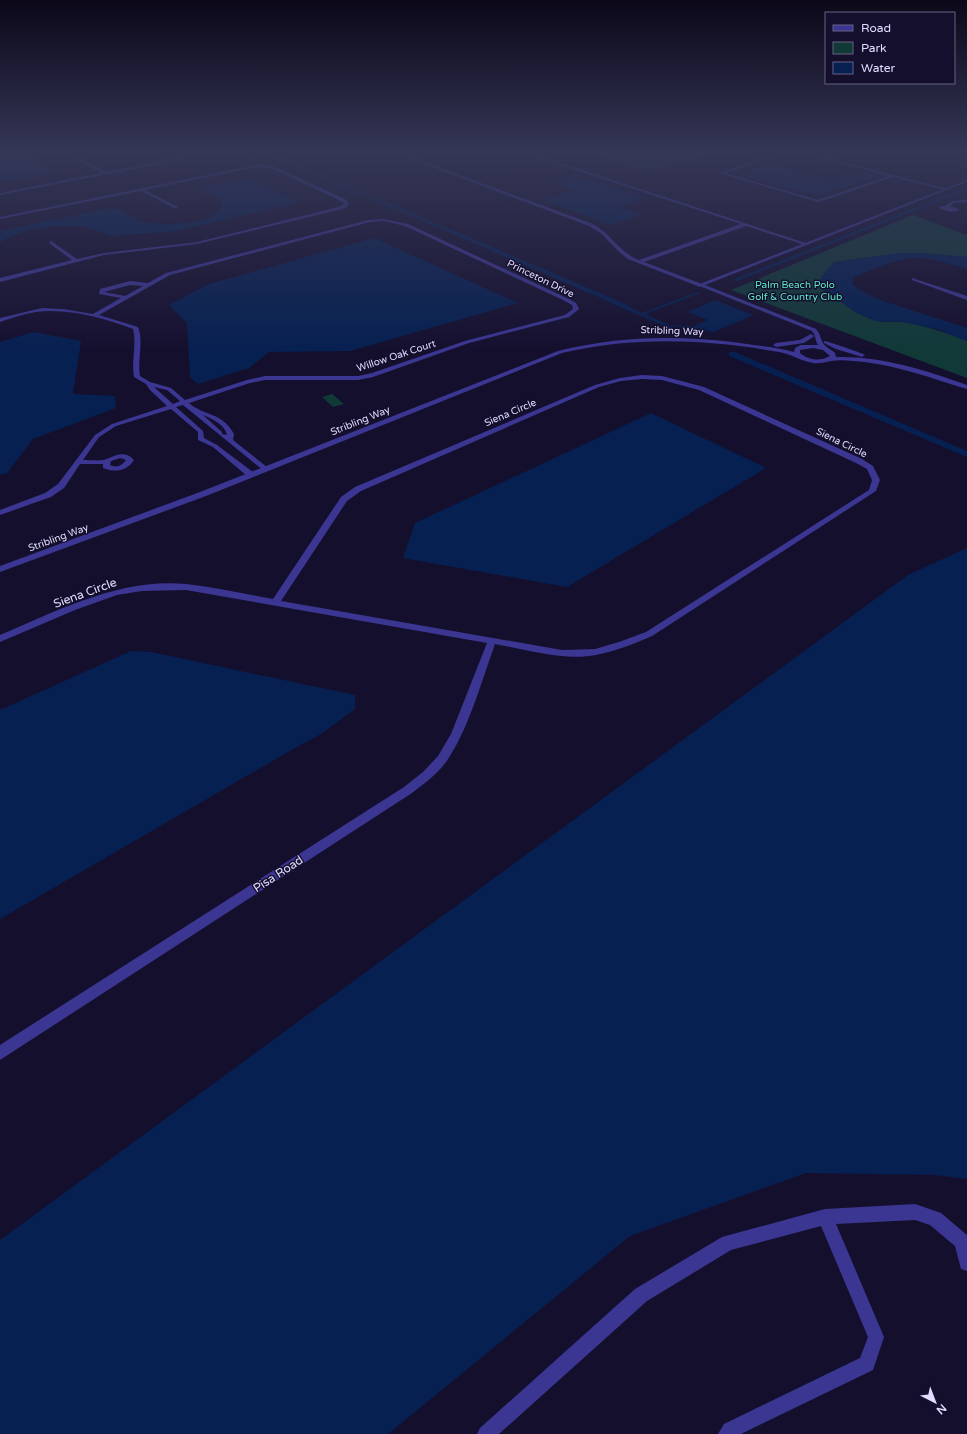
<svg xmlns="http://www.w3.org/2000/svg" width="967" height="1434" viewBox="0 0 967 1434" font-family="'Varela Round',sans-serif">
<rect width="100%" height="100%" fill="#150f2e"/>
<path fill="#113938" d="M585,152H717L648,171Z
M913,215L967,235V257L922,253H901L834,262L823,275V290C840,300 854,314 874,320C882,323 893,321 901,322C925,325 946,333 967,341V378L731,290Z
M332,394L344,404L333,407L322,397Z"/>
<path fill="#062051" d="M52,152C45,154 36,155 34,163L50,171V173L10,182L0,180V172L3,167L0,164V153Z
M116,152H154C143,159 126,162 116,152Z
M262,152H270L630,306L624,308Z
M770,165L832,179L858,172L872,175L873,178L817,195L808,194L742,175L741,172Z
M574,175L637,195L642,199L620,207L641,215L611,225L543,200L574,191L550,181Z
M245,179H251L296,201L297,203L176,231L112,236L86,227L57,226L26,231L7,238L0,243V231L111,208C122,208 129,218 139,221C159,226 211,227 223,206C220,196 207,196 201,188Z
M374,238L518,303L350,351L269,352L249,368L198,384L190,377L187,323L169,305L209,284Z
M901,253H922L967,257V269C951,264 933,258 915,258C897,258 870,271 853,277L852,284L858,289L880,300L967,328V341L936,329L902,322L875,321L853,311L836,297L823,290L817,283L834,262Z
M715,300L753,315L714,332L666,325L694,326L708,320L688,312Z
M34,332L81,341L73,394L115,396L116,408L33,439L7,473L0,475V342Z
M651,413L766,468L567,587L403,558L415,523Z
M967,548V1179L935,1175L806,1173L630,1236L388,1434H0V1240L908,575Z
M131,651L151,652L355,695V709L321,734L295,748L0,919V710Z"/>
<g fill="none" stroke-linecap="round" stroke-linejoin="round">
<path stroke="#062051" stroke-width="2" d="M642,314L698,293"/>
<path fill="#062051" fill-rule="evenodd" d="M967,187V190L737,281L732,280Z
M609,300H613L676,328L671,329L609,302Z
M729,352H735L967,451V457L729,356Z"/>
<path fill="#3b3692" fill-rule="evenodd" d="M188,152H193L178,160L164,163L0,195V193L101,173L76,159L77,157L106,172L176,158Z
M392,152H397L593,224C611,234 620,253 639,260L741,224L521,152H527L809,244L805,245L746,226L644,262L702,284L703,285L700,287L628,259L618,251L602,234L589,226Z
M783,152H789L725,173L818,200L889,176L797,152H803L948,189L946,190L894,177L818,202L719,173Z
M256,165L273,166L345,199L349,203L347,207L342,209L197,244L104,255L0,282V278L72,260L49,243L51,241L77,259L104,253L197,242L339,207L345,203L271,168L256,167L145,190L178,207L176,209L141,191L0,219V217Z
M967,200V202L954,203L950,206L958,209V211L951,212L940,209V206H945L953,201Z
M384,219L408,224L569,299L576,303L579,309L569,317L469,343L373,377L358,380H265L250,383L189,403C205,417 221,411 234,434L233,440L267,467V471H264L183,405L176,407L203,431L204,438L217,445L253,472V476H247L213,447L198,440V432L171,409L116,426L99,437L83,460C89,460 98,461 104,460C114,457 124,449 134,460C127,471 115,473 103,468V464H80L64,488L51,497L0,515V510L45,493L58,484L95,435L112,424L167,406L150,390L146,384L134,377C131,361 137,345 133,329C104,318 68,308 36,312C24,314 12,318 0,322V318L42,308L63,309L93,314L121,298L99,294L100,289L130,281L148,283L166,273L368,220ZM384,221L405,226L565,301L572,305L573,309L565,315L465,341L372,373L358,376H265L247,380L185,400L171,388L150,382L140,376C137,360 144,342 138,327L99,315L170,275L370,222ZM130,285L143,286L125,296L104,292ZM154,387L167,390L180,401L173,404ZM203,415C213,419 225,425 227,435L222,434V432ZM120,458L126,460C122,466 116,468 110,465L111,461Z
M912,278L967,296V300L912,280Z
M642,375L662,376L704,387L862,459L873,466L880,480L876,491L652,636C634,644 616,651 596,655C564,661 527,650 495,644C482,680 468,731 446,762C437,774 424,784 412,793L0,1060V1045L404,787L423,772L438,756L451,734L487,643L186,590L142,591L117,595L75,610L0,642V635C59,610 120,578 186,584C215,587 245,594 273,599L341,497L355,487L595,385L620,378ZM642,379L662,380L699,390L856,463L867,469L872,480L869,490L646,632L619,642L595,649L562,650L281,601L347,501L361,491L599,387L621,381Z
M915,1204L941,1213L967,1235V1271L961,1269L955,1246L930,1225L915,1220L836,1224L884,1337L873,1370L741,1434H718L724,1424L860,1358L868,1337L821,1226L731,1250L647,1301L499,1434H477L480,1428L635,1289L722,1237L825,1209Z"/>
<path fill="#3b3692" fill-rule="evenodd" d="M967,180V182L705,285L816,329C820,334 820,336 822,341C824,347 831,349 835,353L836,357C881,356 925,370 967,385V389C933,379 900,366 864,362C854,361 842,359 831,361C825,362 820,364 813,363C801,361 791,354 779,352C707,339 633,336 562,353L206,496L0,572V566L200,492L558,351C618,336 678,335 740,343C758,346 776,347 794,352L795,348L801,345H818C815,340 816,336 812,331L697,285ZM813,348L823,350L830,356C820,362 808,360 800,353V350Z
M811,334L814,336L813,337L804,343L776,347L773,345L776,343L800,340Z
M824,341C827,341 862,353 865,355L862,357L836,349L824,343Z"/>
</g>
<linearGradient id="sky" x2="0" y2="1"><stop stop-color="#0c0819"/><stop offset="0.43" stop-color="#353757"/><stop offset="1" stop-color="#353757" stop-opacity="0"/></linearGradient>
<rect width="967" height="353" fill="url(#sky)"/>
<g text-anchor="middle" stroke-width="3" stroke-linejoin="round" paint-order="stroke">
<g font-size="10" fill="#e1ddff" stroke="#150f2e">
<text transform="translate(541 278) rotate(26)" y="4">Princeton Drive</text>
<text transform="translate(672 330) rotate(2)" y="4">Stribling Way</text>
<text transform="translate(396 355) rotate(-18)" y="4">Willow Oak Court</text>
<text transform="translate(510 412) rotate(-23)" y="4">Siena Circle</text>
<text transform="translate(360 420) rotate(-22)" y="4">Stribling Way</text>
<text transform="translate(842 442) rotate(26)" y="4">Siena Circle</text>
<text transform="translate(58 537) rotate(-20)" y="4">Stribling Way</text>
</g>
<g font-size="10" fill="#5cecca" stroke="#150f2e">
<text x="795" y="288">Palm Beach Polo<tspan x="795" dy="12">Golf &amp; Country Club</tspan></text>
</g>
<g font-size="12" fill="#e1ddff" stroke="#150f2e">
<text transform="translate(85 593) rotate(-20)" y="4">Siena Circle</text>
<text transform="translate(278 874) rotate(-33)" y="4">Pisa Road</text>
</g>
</g>
<rect x="825" y="12" width="130" height="72" fill="#150f2e" stroke="#676182"/>
<rect x="833" y="25" width="20" height="6" fill="#3b3692" stroke="#676182"/>
<text x="861" y="32" font-size="12" fill="#e1ddff">Road</text>
<rect x="833" y="42" width="20" height="12" fill="#113938" stroke="#676182"/>
<text x="861" y="52" font-size="12" fill="#e1ddff">Park</text>
<rect x="833" y="62" width="20" height="12" fill="#062051" stroke="#676182"/>
<text x="861" y="72" font-size="12" fill="#e1ddff">Water</text>
<g transform="translate(935 1402) rotate(138)" stroke="#150f2e" stroke-width="3" paint-order="stroke">
<path d="M0-3L7 15L0 10L-7 15Z" fill="#e1ddff"/>
<text y="-6" font-size="11" font-weight="bold" text-anchor="middle" fill="#e1ddff">N</text>
</g>
</svg>
